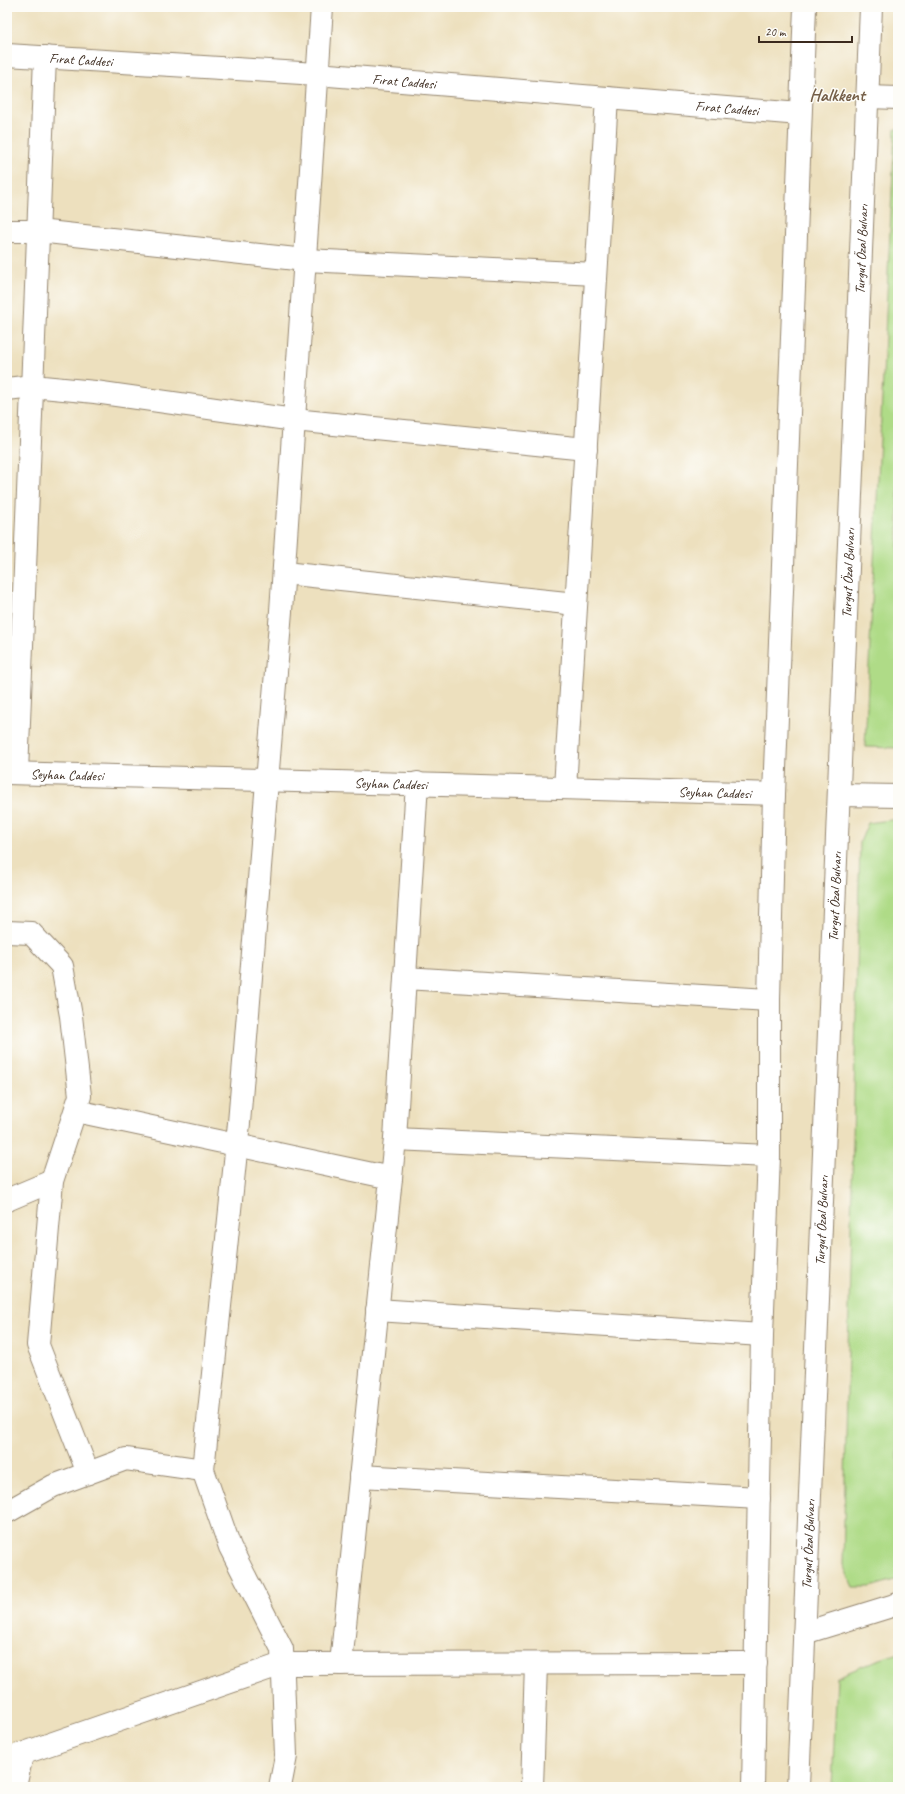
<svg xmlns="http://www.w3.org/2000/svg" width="905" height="1794" viewBox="0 0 905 1794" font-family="Caveat,sans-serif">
<rect width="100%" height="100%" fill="#fdfcf7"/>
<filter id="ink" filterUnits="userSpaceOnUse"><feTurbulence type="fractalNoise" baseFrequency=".025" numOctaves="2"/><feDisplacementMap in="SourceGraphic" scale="8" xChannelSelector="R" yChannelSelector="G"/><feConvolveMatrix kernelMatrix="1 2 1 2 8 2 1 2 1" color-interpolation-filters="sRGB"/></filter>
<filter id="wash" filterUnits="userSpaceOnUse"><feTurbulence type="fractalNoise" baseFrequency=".012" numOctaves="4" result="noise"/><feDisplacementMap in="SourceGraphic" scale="16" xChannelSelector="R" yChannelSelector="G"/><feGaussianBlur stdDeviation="0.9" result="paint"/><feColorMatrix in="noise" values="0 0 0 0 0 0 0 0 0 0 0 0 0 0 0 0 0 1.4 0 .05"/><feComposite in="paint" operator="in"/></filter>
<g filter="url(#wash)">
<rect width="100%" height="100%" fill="#ede0be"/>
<path fill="#afdb87" stroke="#758252" d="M895,129H898V748L865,747Z
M898,819V1579L870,1587H853L843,1565L860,842L868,823Z
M898,1653V1787H832L837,1677L875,1661Z"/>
</g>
<g filter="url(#ink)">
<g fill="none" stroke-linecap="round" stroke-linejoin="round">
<defs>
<g id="minor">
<path id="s1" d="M7,55L317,74L800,114"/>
<path d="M868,97L898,98"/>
<path d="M7,231H38L305,260L596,274"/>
<path d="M7,389L32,386L95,392L294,420L586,449"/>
<path d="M284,573L576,604"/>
<path id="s2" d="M7,773L774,794"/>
<path d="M17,773L45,57"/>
<path d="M565,788L607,98"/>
<path d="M839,795L898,796"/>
<path d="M7,932L31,933L62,966L71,1016L80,1096L52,1181L38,1345L88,1473"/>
<path d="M405,978L769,1000"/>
<path d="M76,1111L391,1178"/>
<path d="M395,1139L769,1156"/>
<path d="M7,1200L52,1181"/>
<path d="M377,1310L762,1335"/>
<path d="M360,1476L759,1498"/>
<path d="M7,1512L53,1486L126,1459L203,1470"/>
<path d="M804,1633L898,1604"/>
<path d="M341,1664L395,1139L417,783"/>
<path d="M7,1759L282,1664L756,1663"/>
<path d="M15,1787L22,1755"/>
<path d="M280,1787L286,1756L282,1649L230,1547L203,1470L239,1123L281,611L322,7"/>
<path d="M532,1787L536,1664"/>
<path d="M753,1787L762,1335L769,1156V1000L774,794L805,7"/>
<path id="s3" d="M798,1787L871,7"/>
</g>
</defs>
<use href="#minor" stroke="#94856e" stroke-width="24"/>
<use href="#minor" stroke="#fff" stroke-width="22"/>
</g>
</g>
<g text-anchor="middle" stroke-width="3" stroke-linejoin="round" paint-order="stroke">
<g font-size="14" fill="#3b2a1e" stroke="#fdfcf7">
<text dy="5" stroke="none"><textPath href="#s1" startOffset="74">Fırat Caddesi</textPath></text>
<text dy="5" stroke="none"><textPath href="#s1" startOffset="398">Fırat Caddesi</textPath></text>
<text dy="5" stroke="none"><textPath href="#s1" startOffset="722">Fırat Caddesi</textPath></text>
<text dy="5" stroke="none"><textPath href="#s3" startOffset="1539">Turgut Özal Bulvarı</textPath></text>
<text dy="5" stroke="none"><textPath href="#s3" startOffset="1215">Turgut Özal Bulvarı</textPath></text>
<text dy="5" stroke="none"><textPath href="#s2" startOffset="60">Seyhan Caddesi</textPath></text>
<text dy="5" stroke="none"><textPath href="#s2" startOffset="384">Seyhan Caddesi</textPath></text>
<text dy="5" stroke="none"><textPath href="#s2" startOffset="708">Seyhan Caddesi</textPath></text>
<text dy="5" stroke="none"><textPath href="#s3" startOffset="891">Turgut Özal Bulvarı</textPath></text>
<text dy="5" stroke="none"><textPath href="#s3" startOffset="567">Turgut Özal Bulvarı</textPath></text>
<text dy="5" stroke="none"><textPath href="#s3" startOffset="243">Turgut Özal Bulvarı</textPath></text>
</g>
<g font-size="18" font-weight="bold" fill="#745e47" stroke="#fdfcf7">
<text x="837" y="101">Halkkent</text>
</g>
</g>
<rect width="905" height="1794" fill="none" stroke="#fdfcf7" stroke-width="24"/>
<path d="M759 36v6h93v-6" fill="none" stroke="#3b2a1e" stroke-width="2"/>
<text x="765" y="36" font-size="12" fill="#3b2a1e" stroke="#fdfcf7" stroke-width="3" paint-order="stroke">20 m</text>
</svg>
